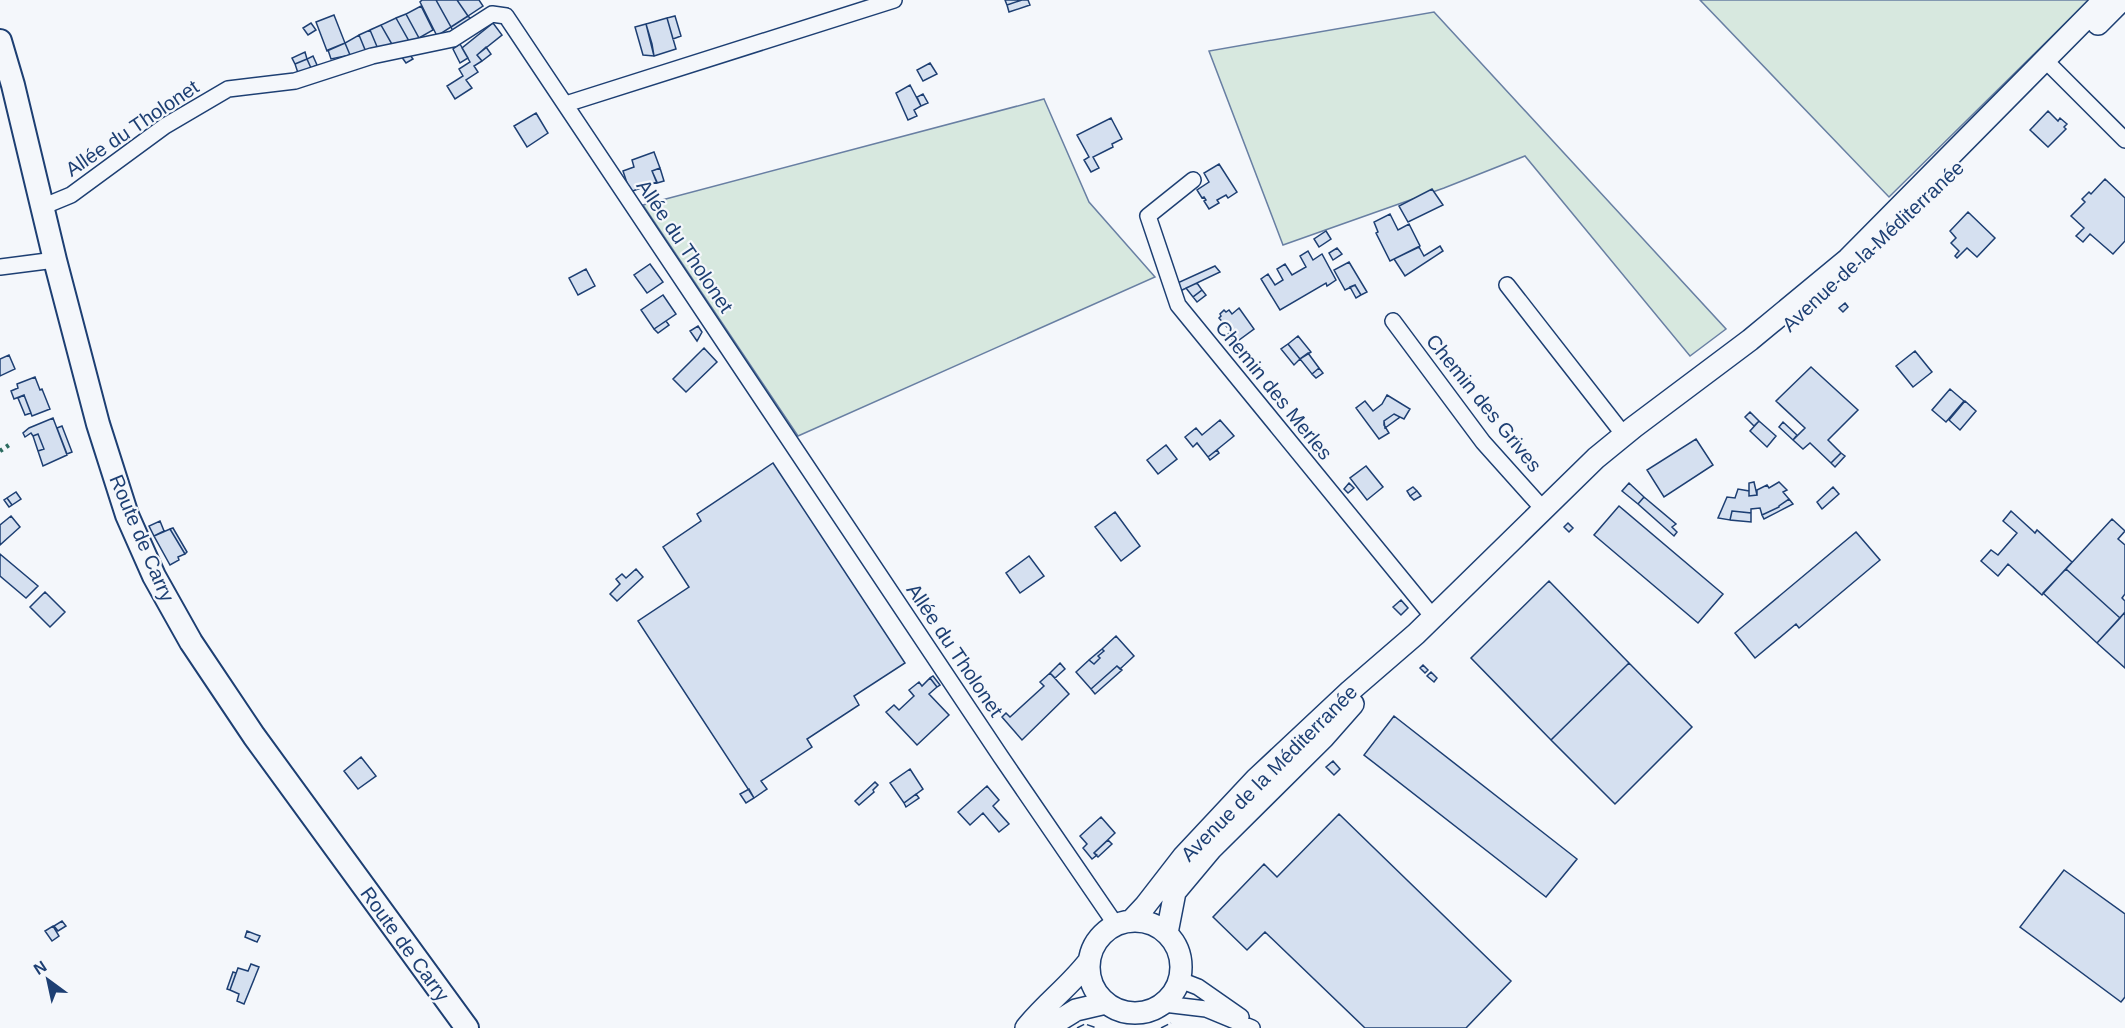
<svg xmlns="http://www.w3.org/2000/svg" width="2125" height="1028" viewBox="0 0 2125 1028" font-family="Arial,sans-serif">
<rect width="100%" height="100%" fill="#f4f7fb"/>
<path fill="#d7e8df" stroke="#687fa3" stroke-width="1.5" d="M1700,0H2089L1889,197Z
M1434,12L1726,329L1690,356L1525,156L1444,188L1283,245L1209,51Z
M1044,99L1089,202L1155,277L798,436L643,205Z"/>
<path fill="#d5e0f0" stroke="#1d3f73" stroke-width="1.5" d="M422,0H436L451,27L437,36L420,2Z
M436,0H457L468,16L451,27Z
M457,0H479L483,6L468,16Z
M1005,0H1022L1007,5Z
M1022,0H1028L1030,5L1009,12L1007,5Z
M421,6L433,30L419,38L406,14Z
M406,14L419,38L409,41L396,18Z
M334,15L345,43L327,51L316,22Z
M468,16L471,19L453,31L451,27Z
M675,16L681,36L673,39L667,18Z
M396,18L409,41L393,46L381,25Z
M667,18L676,49L654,56L646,24Z
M311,23L316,30L308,35L303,28Z
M493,23L502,35L477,55L482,61L474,66L478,72L466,80L472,88L455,99L447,86L463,76L459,69L470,62L462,48Z
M646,24L652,44L654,56L643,55L635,27Z
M381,25L393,46L378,49L370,30Z
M370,30L378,49L366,52L359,35Z
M359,35L366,52L350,55L345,43Z
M345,43L350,55L331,59L328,50Z
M460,44L468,58L460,63L453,49Z
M486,47L491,54L482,61L477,55Z
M305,52L307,59L295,64L292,58Z
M410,55L413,59L406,63L401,56Z
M313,56L317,65L311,68L307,59Z
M307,59L311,68L298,73L295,64Z
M930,63L937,74L923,81L917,70Z
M910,85L921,106L914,110L917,116L908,120L896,93Z
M923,94L928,103L921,106L917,97Z
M2048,111L2058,121L2060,118L2067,124L2064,127L2066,129L2048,147L2030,130Z
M536,113L548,133L527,147L514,126Z
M1111,118L1122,139L1112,144L1113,147L1093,157L1099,168L1091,172L1084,160L1089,157L1077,135Z
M654,152L660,168L652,171L657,182L630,192L623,171L634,167L632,160Z
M1219,164L1237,192L1228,198L1226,195L1217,200L1219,203L1209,209L1204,201L1206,200L1204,197L1202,198L1197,190L1209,182L1204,173Z
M660,168L664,181L657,183L652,171Z
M2105,179L2125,198V241L2113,254L2090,234L2083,242L2076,236L2084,228L2071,216L2085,202L2082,199L2089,192L2091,194Z
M1432,189L1443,205L1408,222L1399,206Z
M1968,212L1995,238L1977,257L1967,248L1957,258L1955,256L1959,251L1951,243L1956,238L1950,231Z
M1390,214L1398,230L1409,224L1420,246L1390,261L1376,233L1378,232L1374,222Z
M1326,231L1331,239L1319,247L1314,239Z
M1440,246L1443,251L1405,276L1394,259L1419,247L1424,256Z
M1337,248L1342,254L1333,260L1329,253Z
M1308,251L1313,260L1322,254L1336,280L1327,286L1326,283L1280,310L1261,279L1268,274L1275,285L1283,280L1277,269L1285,264L1292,275L1306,267L1300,256Z
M1349,262L1367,292L1361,295L1355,285L1345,290L1334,270Z
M650,264L663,282L647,293L634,275Z
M1215,266L1220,272L1178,292L1173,285Z
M586,269L595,286L578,295L569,278Z
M1197,283L1202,290L1193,297L1186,288Z
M1355,285L1361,295L1356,298L1350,287Z
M1202,290L1206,295L1197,302L1193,297Z
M663,295L676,314L654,329L641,310Z
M1845,303L1848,307L1843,312L1839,308Z
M1239,308L1254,329L1235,343L1228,334L1233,330L1229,325L1227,327L1219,318L1221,316L1220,314L1224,310L1226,312L1229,310L1232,314Z
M666,321L669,325L658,333L654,329Z
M698,326L702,332L697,341L690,331Z
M1298,336L1311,352L1300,359L1288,344Z
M1288,344L1300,359L1294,365L1281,349Z
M704,348L717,362L686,392L673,379Z
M1915,351L1932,372L1913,387L1896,366Z
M1308,353L1319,368L1312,374L1300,359Z
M9,355L15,369L0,376V359Z
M1811,367L1858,410L1828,440L1841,453L1831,463L1810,443L1803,449L1793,440L1805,428L1776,401Z
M1319,368L1323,373L1316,378L1312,374Z
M35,377L40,390L42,389L50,409L32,416L24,395L14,399L11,391L18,388L17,384Z
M1950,389L1964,401L1946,422L1932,410Z
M24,395L31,413L25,415L18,398Z
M1387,395L1410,409L1404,419L1394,414L1384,421V425L1389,433L1379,439L1356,408L1365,401L1373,411L1382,404Z
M1965,401L1976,411L1960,430L1949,420Z
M1750,412L1759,421L1754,426L1745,417Z
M1394,414L1400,417L1385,428L1384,421Z
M53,418L67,455L43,466L38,451L44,449L38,434L33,436L31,433L25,437L23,433L29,428Z
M1220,420L1234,436L1208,457L1197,443L1193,447L1185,437L1196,428L1202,435Z
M1759,421L1776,436L1767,447L1750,431Z
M1783,422L1797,435L1793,440L1779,427Z
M62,426L72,452L67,454L57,428Z
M38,434L44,449L38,451L33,436Z
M1696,439L1713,465L1664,497L1647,470Z
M1166,445L1177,459L1158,474L1147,460Z
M1217,450L1219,453L1210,460L1208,457Z
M1841,453L1845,456L1835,467L1831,463Z
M773,463L905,663L854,696L859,705L807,739L812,747L761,781L767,789L754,798L638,621L689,587L663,547L701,521L697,514Z
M1366,466L1383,487L1367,500L1350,478Z
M1754,482L1757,495L1749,496V483Z
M1779,482L1787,490L1783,492L1789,499L1779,506V507L1762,515L1760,508L1751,509V513L1732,511L1730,520L1718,518L1727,497L1735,498L1738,489L1749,491V496L1757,495V490L1767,485L1769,488Z
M1349,483L1354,488L1348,493L1344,489Z
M1629,483L1644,497L1638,504L1622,491Z
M1413,487L1417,491L1410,496L1407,491Z
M1833,487L1839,494L1822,509L1817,502Z
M1417,491L1421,496L1414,500L1410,496Z
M16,492L21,499L12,505L7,498Z
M1644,497L1676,524L1672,527L1677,532L1674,536L1638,504Z
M7,498L12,505L9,507L4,500Z
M1789,499L1793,504L1764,519L1762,515L1779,507V506Z
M1619,506L1723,594L1698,623L1594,535Z
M1732,511L1751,513V522L1730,520Z
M2011,511L2035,533L2037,530L2072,562L2042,595L2008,564L1998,576L1981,561L1991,550L1998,555L2017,533L2003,521Z
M1115,512L1140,546L1121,561L1095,527Z
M11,516L20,527L0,545V525Z
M2112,519L2125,531L2118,539L2125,545V594L2122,598L2125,601V612L2120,618L2066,569Z
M160,521L164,531L154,536L149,526Z
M1568,523L1573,528L1569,532L1564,527Z
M173,528L187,552L185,554L170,529Z
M170,529L185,554L178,557L179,560L170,565L154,536Z
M1856,532L1880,560L1799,628L1796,624L1755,658L1735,633Z
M0,554L38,586L26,598L0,576Z
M1029,556L1044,576L1020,593L1006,573Z
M636,569L643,577L617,601L610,594L620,584L616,579L622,574L626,578Z
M2066,569L2120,618L2097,643L2043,593Z
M1549,581L1629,663L1551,740L1471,658Z
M45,592L65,612L50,627L30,607Z
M1401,600L1408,608L1401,615L1393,607Z
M2125,612V668L2097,643Z
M1116,636L1134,656L1120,669L1117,666L1091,689L1076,672L1089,660L1094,664L1100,658L1098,656L1104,651L1102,649Z
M1102,649L1104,651L1098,656L1100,658L1094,664L1089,660Z
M1060,663L1065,669L1055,678L1050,673Z
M1629,663L1692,727L1615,804L1551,740Z
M1423,665L1428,670L1425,673L1420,668Z
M1117,666L1122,670L1095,694L1091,689Z
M1431,672L1437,678L1434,682L1427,676Z
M1050,673L1069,694L1022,740L1002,717L1006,713L1010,717L1044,686L1040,682Z
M933,676L940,685L937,687L930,678Z
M930,678L937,687L929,694L949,715L917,745L886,712L894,705L899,710L914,696L909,690L919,682L922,686Z
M1394,716L1577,859L1546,897L1364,755Z
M361,757L376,776L358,789L344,771Z
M1333,761L1340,769L1334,775L1326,767Z
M910,769L923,789L904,803L890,783Z
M875,782L878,785L873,790L874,792L859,805L855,801Z
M987,786L999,800L993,806L1009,824L999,832L983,813L970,825L958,812Z
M749,789L754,798L746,803L740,794Z
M916,794L919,798L906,807L904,803Z
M1339,814L1511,981L1466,1028H1365L1265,932L1247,950L1213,917L1264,864L1277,877Z
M1101,817L1115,833L1094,853L1097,855L1092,859L1083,848L1087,844L1080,836Z
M1108,840L1112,844L1098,857L1094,853Z
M2064,870L2125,914V997L2121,1002L2020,927Z
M62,921L66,926L58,931L54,926Z
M53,926L59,936L52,941L45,931Z
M247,931L260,936L257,942L245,937Z
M251,964L259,967L244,1004L237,1001L239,994L230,990L238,968L248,971Z
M233,972L236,973L230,990L227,989Z"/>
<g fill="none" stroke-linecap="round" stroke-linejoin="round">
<defs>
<path id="street" d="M2045,60L2125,140
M566,104L894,0
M1193,180L1148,216L1178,305L1433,617
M42,207L71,195L165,126L228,89L295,81L372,56L453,39L492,14L506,16L1001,757L1116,925
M0,267L55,260
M1507,285L1624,435
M1393,321L1483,442L1544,510
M1180,980L1198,987L1241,1017
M1164,1004L1206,1009L1252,1028"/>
<path id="secondary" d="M2098,24L2122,0
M1089 967a46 46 0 1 1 92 0a46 46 0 1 1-92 0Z
M1131,921L1145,906L1183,857L1256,779L1350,691L1416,634L1596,458L1634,427L1750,340L1848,259L2104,0
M1167,933L1175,892L1211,849L1323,738L1353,704
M1026,1028C1046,1003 1069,987 1089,961
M1047,1028L1076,1010L1106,1003"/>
<path id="primary" d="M0,41L13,85L55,260L98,424L127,515L154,576L191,642L254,736L467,1028"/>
</defs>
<use href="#street" stroke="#1d3f73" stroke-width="18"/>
<use href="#secondary" stroke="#1d3f73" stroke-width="24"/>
<use href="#primary" stroke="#1d3f73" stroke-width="26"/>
<use href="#street" stroke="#f4f7fb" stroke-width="15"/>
<use href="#secondary" stroke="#f4f7fb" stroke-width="21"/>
<use href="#primary" stroke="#f4f7fb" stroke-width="22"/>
<path stroke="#2c6c60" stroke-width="4.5" stroke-dasharray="3 4.5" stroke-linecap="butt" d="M0,451L12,443"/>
<path stroke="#1d3f73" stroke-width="1.5" stroke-dasharray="8 3" stroke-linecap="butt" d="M1077,1028L1085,1024L1097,1028
M1161,1028L1171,1023"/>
</g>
<g text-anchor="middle" stroke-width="4.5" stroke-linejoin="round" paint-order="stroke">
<g font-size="20" fill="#1d3f73" stroke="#f4f7fb">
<text transform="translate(132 128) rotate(-34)" y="7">Allée du Tholonet</text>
<text transform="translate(685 246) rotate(56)" y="7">Allée du Tholonet</text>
<text transform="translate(1873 246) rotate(-43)" y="7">Avenue de la Méditerranée</text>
<text transform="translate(1274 390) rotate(51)" y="7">Chemin des Merles</text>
<text transform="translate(1484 403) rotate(51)" y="7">Chemin des Grives</text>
<text transform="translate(142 538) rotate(67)" y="7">Route de Carry</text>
<text transform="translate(955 650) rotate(56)" y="7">Allée du Tholonet</text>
<text transform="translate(1269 773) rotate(-45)" y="7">Avenue de la Méditerranée</text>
<text transform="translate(405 944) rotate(54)" y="7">Route de Carry</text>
</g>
</g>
<g transform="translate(48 980) rotate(327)" stroke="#f4f7fb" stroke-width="4.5" paint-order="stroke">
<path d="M0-4.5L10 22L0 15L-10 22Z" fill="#1d3f73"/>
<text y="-9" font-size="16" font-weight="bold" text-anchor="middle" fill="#1d3f73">N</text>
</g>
</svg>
